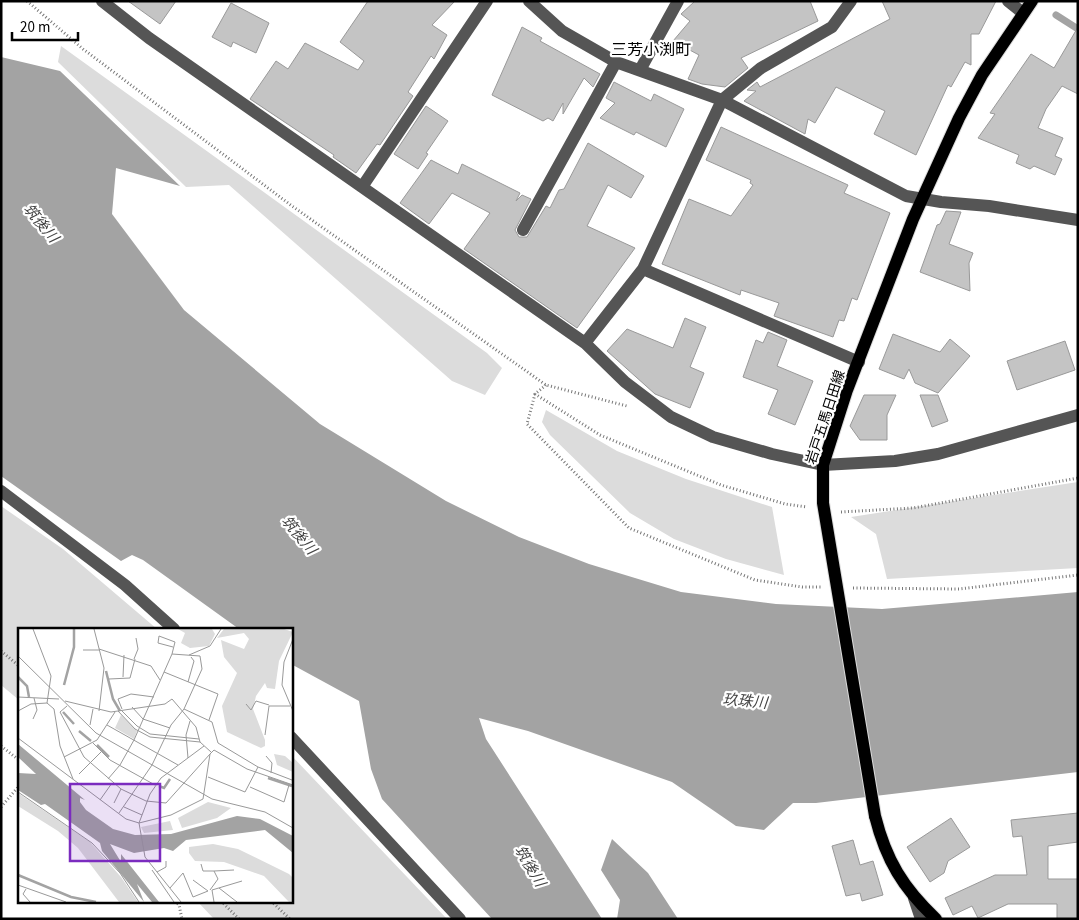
<svg xmlns="http://www.w3.org/2000/svg" width="1079" height="920" viewBox="0 0 1079 920" font-family="'Source Sans 3','Noto Sans JP',sans-serif">
<rect width="100%" height="100%" fill="#fff"/>
<path fill="#dcdcdc" d="M61,46L487,353L502,368L485,395L452,381L229,185L186,187L58,62Z
M546,410L617,451L686,479L772,507L784,575L726,559L674,539L630,513L550,435L542,422Z
M1078,482V568L887,579L876,534L851,517Z
M1,506L63,549L157,629H19V700L1,685Z
M291,755L447,919H214L197,901H291Z"/>
<path fill="#a3a3a3" d="M1,57L60,71L180,186L116,168L112,214L184,310L320,424L446,501L519,537L589,564L681,592L776,604L882,609L1078,592V772L816,803H793L764,830L736,826L672,782L528,731L479,718L486,739L602,919H492L382,799L371,769L359,701L291,664V629H239L143,560L132,555L121,561L1,476Z
M612,839L648,873L678,919H617L620,900L601,870Z"/>
<g fill="none" stroke-linecap="round" stroke-linejoin="round">
<path stroke="#a3a3a3" stroke-width="7" d="M1056,15L1078,29"/>
</g>
<path fill="#c4c4c4" stroke="#999" d="M128,1H176L160,24Z
M368,1H455L432,25L447,35L434,59L431,56L408,92L413,96L380,145L377,144L356,173L333,157L334,155L250,99L276,61L288,69L305,43L358,70L364,61L340,42Z
M695,1H810L818,21L741,58L748,68L725,87L702,84L688,79L699,55L673,41L690,21L681,14Z
M882,1H996L979,34H971V65L965,62L951,87L948,85L916,155L874,134L885,111L836,87L815,123L808,119L805,134L744,101L756,91L747,90L757,82L760,87L890,19Z
M231,3L269,23L256,53L233,42L231,47L212,37Z
M522,27L542,38L540,41L600,74L593,87L584,78L563,114V103L553,121L548,118L543,121L492,95Z
M1078,27V94L1062,86L1046,109L1038,128L1063,138L1055,156L1062,159L1055,175L1034,166L1030,169L1016,163L1019,155L978,138L995,114L990,113L1031,54L1054,68Z
M614,82L651,101L654,94L684,109L666,147L636,132L634,135L600,118L615,103L606,98Z
M426,106L448,121L426,153L428,154L418,169L394,154Z
M721,127L848,185L844,193L890,213L857,300L852,298L844,321L839,320L833,337L774,316L779,303L741,290L740,295L662,264L689,199L731,216L753,185L750,183L751,180L706,160Z
M588,143L644,176L631,198L608,185L587,226L635,248L577,328L464,249L490,213L452,193L429,224L400,203L431,160L458,174L462,164L520,193L516,201L522,195L531,199L515,230L519,237H527L546,206L550,208L559,190L564,189Z
M946,211L961,212L949,244L973,253L969,263L970,291L920,272L937,225L940,224Z
M685,318L706,327L690,367L704,373L690,408L655,394L607,351L627,329L673,348Z
M768,332L787,340L777,366L813,381L795,425L768,414L778,390L743,377L756,340L763,343Z
M893,334L940,352L950,339L970,356L938,393L915,383L909,369L904,379L879,369Z
M1065,341L1075,370L1017,390L1007,361Z
M864,395H896L887,415V440H860L850,426Z
M920,395H938L948,421L932,427Z
M1078,813V842L1048,846V879H1078V919H1057V904H1008L978,918L972,906L953,915L945,898L995,875H1027L1022,836L1013,837L1011,820Z
M951,818L970,847L948,861L944,873L930,882L907,847Z
M853,840L860,865L873,861L883,895L862,901L860,893L846,896L832,846Z"/>
<g fill="none" stroke-linecap="round" stroke-linejoin="round">
<defs>
<path id="major" d="M823,503V465L847,390L913,219L959,118L982,75L1032,1
M875,816C886,860 903,888 936,919"/>
</defs>
<use href="#major" stroke="#dbdbdb" stroke-width="14"/>
<path stroke="#777" stroke-width="3" stroke-dasharray="1 2.5" stroke-linecap="butt" d="M27,1L83,49L292,206L546,385L627,406
M546,385L535,394L600,435L721,485L785,504L807,507
M535,394L527,424L629,528L755,580L802,587H822
M841,512L913,508L1078,478
M853,588L959,589L1078,575
M1,651L19,666
M1,746L19,760
M1,807L19,786
M175,901L179,905L182,919
M221,901L239,919
M271,901L290,919"/>
<path stroke="#555" stroke-width="12" d="M102,1L149,38L585,343L625,382L671,417L713,437L772,454L823,465L895,461L938,454L1078,415
M529,1L562,31L616,62L722,100L906,196L941,202L989,206L1078,220
M1008,1L1023,13
M640,70L678,1
M362,187L487,1
M523,230L616,62
M643,269L859,362
M585,343L643,269L722,100L761,68L832,27L851,1
M1,491L125,585L174,629
M291,737L460,919
M914,898L921,919"/>
<use href="#major" stroke="#000" stroke-width="12"/>
<defs>
<path id="major-bridge" d="M823,503L875,816"/>
</defs>
<use href="#major-bridge" stroke="#dbdbdb" stroke-width="14" stroke-linecap="butt"/>
<use href="#major-bridge" stroke="#000" stroke-width="12"/>
</g>
<g text-anchor="middle" stroke-width="4.5" stroke-linejoin="round" paint-order="stroke">
<g font-size="14" fill="#000" stroke="#fff">
<text transform="translate(825 417) rotate(-72)" y="5">岩戸五馬日田線</text>
</g>
<g font-size="15" font-style="italic" fill="#444" stroke="#fff">
<text transform="translate(41 223) rotate(50)" y="5">筑後川</text>
<text transform="translate(299 535) rotate(50)" y="5">筑後川</text>
<text transform="translate(745 701) rotate(5)" y="5">玖珠川</text>
<text transform="translate(530 866) rotate(59)" y="5">筑後川</text>
</g>
<g font-size="16" fill="#000" stroke="#fff">
<text x="651" y="55">三芳小渕町</text>
</g>
</g>
<g transform="translate(18 628)">
<rect width="275" height="275" fill="#fff"/>
<path d="M160,1H194L197,6L191,18L172,20L163,15L167,5ZM206,1H266L275,4L261,33L257,61L249,60L247,55L238,68L235,81L247,112V118L243,120L209,104L204,78L219,45L206,29L203,12L226,21L231,11L226,5L199,10ZM103,87L119,103L116,111L97,100ZM256,126L267,128L275,135V144L259,137ZM0,165L72,214L103,249L120,274H101L60,220L40,203L0,178ZM190,174L213,180L199,190L164,200L160,190ZM152,193L155,202L126,205L123,199ZM195,216L220,221L271,246L275,250V274H271L246,248L206,234L177,233L171,225V219Z" fill="#dcdcdc"/>
<path d="M0,116L67,172L62,170V174L68,182L95,201L117,207L153,206L219,188L242,191L275,208V225L247,202L168,212L155,223L146,220L116,225L92,216L103,234V226L141,274H134L119,256L126,274L84,223L82,215L27,176L23,177L0,162V145L18,146L0,129Z" fill="#a3a3a3"/>
<path fill="none" stroke="#a3a3a3" stroke-width="2.5" d="M88,43L95,71L102,83M0,49L9,58L11,69M46,57L56,19V1M45,84L56,96M61,103L73,113M79,117L91,129M250,150L274,158M141,158L146,160L152,151M0,247L53,269L78,274"/>
<path fill="none" stroke="#999" stroke-width="1" d="M15,1L33,48L29,75M76,1L86,40L81,83M275,11L266,34L264,57L275,83M81,21L133,38L142,52M65,22H81M171,27L192,18L203,1M0,28L78,105L194,171L247,184L275,200M116,31L120,21L118,10M146,44L200,66L191,92M105,49L106,27M91,51L112,50L117,31M170,54L176,33L173,29M0,69L41,71M47,73L93,84L147,76L154,71L178,99L182,114L193,124M228,76L233,82L238,73L251,77M49,78L42,84L66,129L103,161L128,173L148,175M114,79L125,91L152,100M104,81L100,71L113,66L136,69M166,81L194,94L200,115L240,139L227,164L190,149M103,82L119,98L132,106L181,111M0,83L13,76L29,75L36,81L42,118L55,151M100,83L117,101L132,109L182,114M15,91L19,82L16,70M72,97L75,81M89,97L160,137M247,107L251,78H272M0,110L108,191L121,195L153,187L185,171L192,126L196,122L229,141L275,157M75,115L92,132L137,157M248,128L254,135L253,145M46,129L79,112L97,84M170,130L168,107L172,93M134,137L153,97L166,81L184,41L182,28L154,26M240,139L274,152M61,146L85,122M90,151L102,137L116,112L154,26L157,14L141,8L140,15L155,19M232,159L266,174L271,157M0,164L74,215L102,245L121,274M82,172L94,155M96,175L103,161M148,175L192,126M106,179L124,187M101,185L134,137M183,236L185,243H196L200,251L192,262M134,242L156,274M196,243L216,242M139,244L148,239V233M0,257L48,274M152,260L165,245L175,269L190,263L175,252M201,260L219,274M8,261L5,266L12,274M163,274L127,229L121,195L132,166L143,150L186,118M196,274L194,262L224,253"/>
<path fill="#7b2cbf" fill-opacity="0.15" stroke="#7b2cbf" stroke-width="2.5" d="M52,156H142V233H52Z"/>
<rect width="275" height="275" fill="none" stroke="#000" stroke-width="2.5"/>
</g>
<rect width="1079" height="920" fill="none" stroke="#000000" stroke-width="5"/>
<path d="M12 32v8h66v-8" fill="none" stroke="#000000" stroke-width="2.5"/>
<text x="20" y="32" font-size="15" fill="#000000" stroke="#ffffff" stroke-width="4" paint-order="stroke">20 m</text>
</svg>
